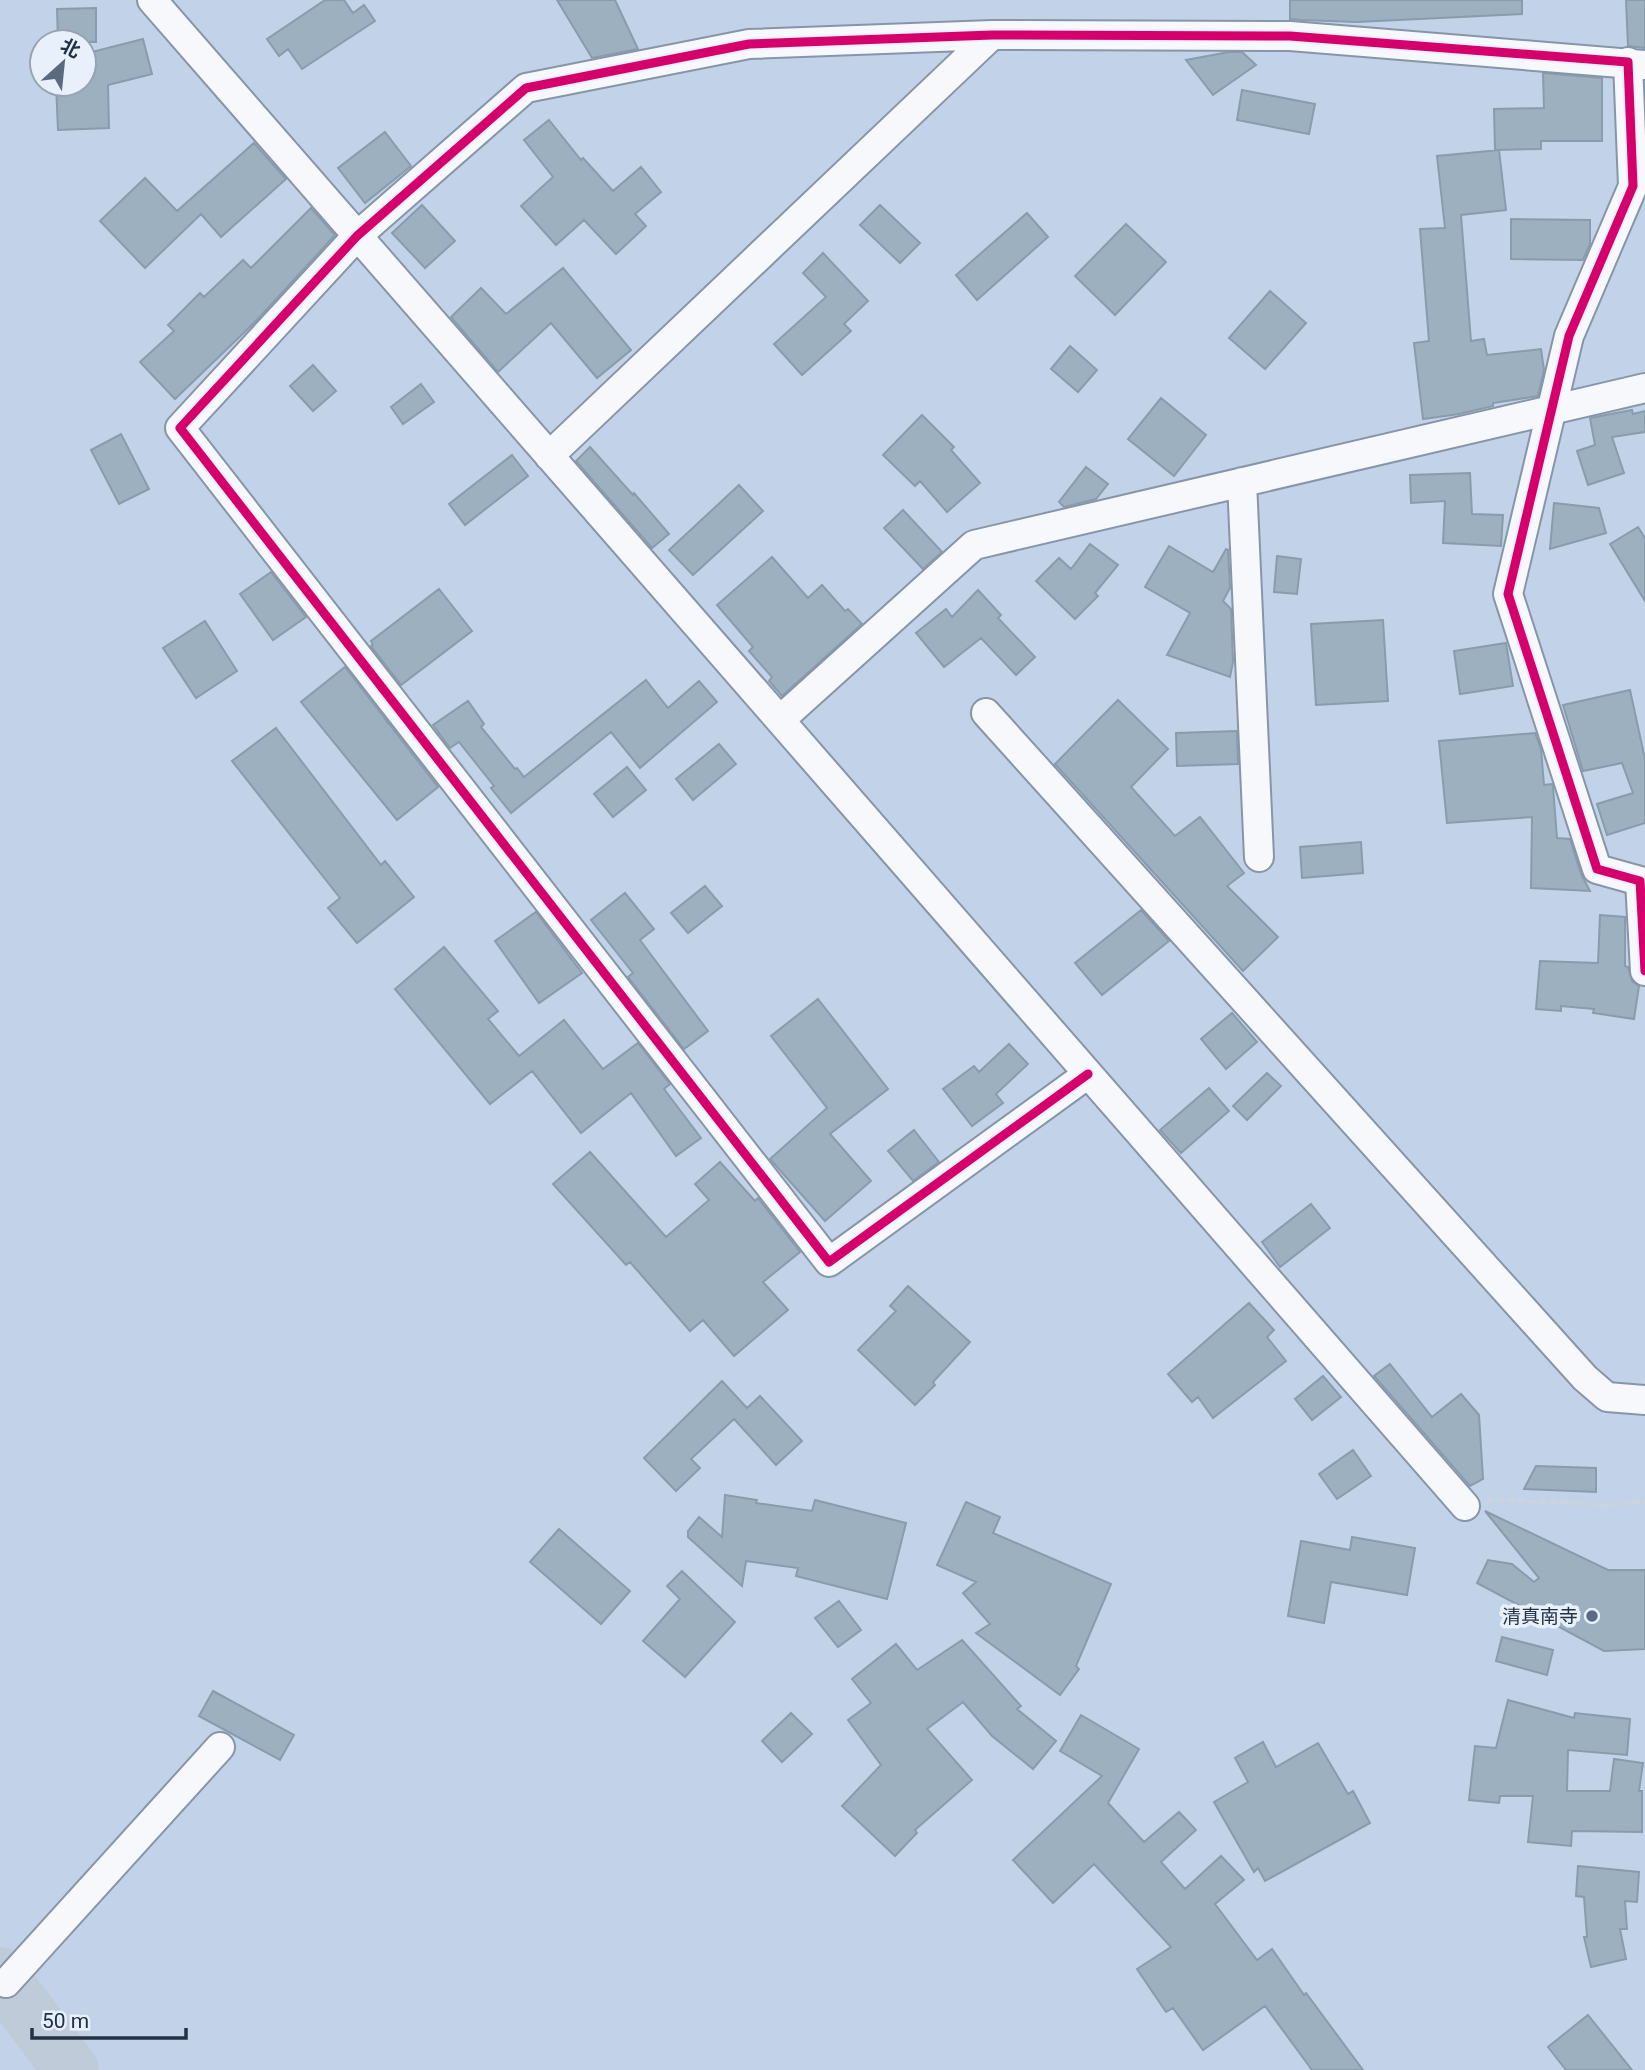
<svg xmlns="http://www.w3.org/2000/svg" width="1645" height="2070" viewBox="0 0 1645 2070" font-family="Roboto,'Noto Sans SC',sans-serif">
<rect width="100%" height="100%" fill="#c2d3e9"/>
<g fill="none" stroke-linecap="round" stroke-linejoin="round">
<path stroke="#c0cbd9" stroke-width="56" d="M0,1975L71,2070"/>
</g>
<path fill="#9cb0c0" stroke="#889cac" stroke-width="2" d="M325,0H344L353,13L364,5L375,21L302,69L288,49L279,56L267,39Z
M557,0H615L638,49L592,58Z
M1290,0H1522V14L1357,22L1301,20L1290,19Z
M1626,0H1645V48L1628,46Z
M96,8V42H58L57,9Z
M143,39L152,74L108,85L109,128L58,130L56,84H84V54Z
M1229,52H1242L1256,65L1213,95L1186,60Z
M1543,73L1602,78V141H1541V149L1495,150L1494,109L1544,108Z
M1242,90L1315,104L1309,134L1237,120Z
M549,120L581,160L583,158L613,191L641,167L661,192L635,214L646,226L616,254L584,220L556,245L521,206L553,177L524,140Z
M385,132L411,166L365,203L338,168Z
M254,143L286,179L221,237L201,214L145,268L100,221L145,178L177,211Z
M1499,150L1506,210L1461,215L1471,341L1484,339L1487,355L1541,349L1544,370L1538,396L1493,403V406L1459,414L1423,419L1414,343L1429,341L1420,229L1445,228L1437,156Z
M422,205L455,241L425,268L392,233Z
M880,205L920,243L900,263L860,225Z
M311,208L335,235L256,321L175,399L140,362L174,331L168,325L200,293L204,297L243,260L251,268Z
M1027,213L1048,237L977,300L956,275Z
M1511,219L1590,220V244L1583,260L1511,259Z
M1126,224L1166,262L1115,315L1075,276Z
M823,253L868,301L844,324L851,331L802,375L774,344L826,297L803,273Z
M563,268L631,350L597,378L551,323L498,372L451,317L481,288L506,314Z
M1270,291L1306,323L1265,369L1229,338Z
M1070,346L1097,370L1078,392L1051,369Z
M313,365L336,391L313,411L290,386Z
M421,384L434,402L403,424L391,407Z
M1161,398L1206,435L1174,476L1128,439Z
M1632,410L1633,414L1645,411V432L1612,437L1624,473L1588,485L1577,451L1595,445L1590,418Z
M922,415L954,447L951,450L980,483L947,512L920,481L915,486L883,455Z
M121,434L149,489L119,504L91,450Z
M590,447L633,495L634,493L669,534L652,548L576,461Z
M512,455L528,476L465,525L449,504Z
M1086,467L1108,484L1096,499L1064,507L1059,502Z
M1470,473L1472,514L1503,515L1501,546L1443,543L1445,501L1411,503L1410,475Z
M739,485L763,511L693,575L669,550Z
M1554,503L1599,508L1606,533L1550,549Z
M903,510L942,552L923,569L884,528Z
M1638,527L1645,538V601L1610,544Z
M1090,544L1118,565L1095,593L1098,596L1075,619L1036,581L1059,558L1071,569Z
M1169,546L1213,572L1226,549L1228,550L1230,588L1223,601L1231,609L1233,662L1230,677L1167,655L1190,613L1145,587Z
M1277,556L1301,559L1297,594L1274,592Z
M772,557L808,598L822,585L845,611L848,609L862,624L782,696L769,681L772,677L749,651L753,647L717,605Z
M271,572L306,617L273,640L240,594Z
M439,589L472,631L401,685L371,646L373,644L371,641Z
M978,590L1001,615L998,618L1035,657L1016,675L981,638L944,667L916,633L946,609L952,617Z
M1383,620L1388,701L1316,705L1311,624Z
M205,621L237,671L196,698L163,648Z
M1506,643L1513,686L1460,694L1454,651Z
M345,667L438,787L397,820L301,702Z
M646,680L668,708L699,681L717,702L640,768L611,732L511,813L491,788L494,786L459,742L450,748L433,725L468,701L484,724L481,727L515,769L517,768L524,777Z
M1630,690L1645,759V823L1607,835L1597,804L1633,793L1622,763L1583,771L1563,705Z
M1118,700L1168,749L1131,787L1175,836L1200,817L1244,873L1227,886L1278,937L1243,971L1055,764Z
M276,728L381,865L385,861L414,897L357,943L328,908L340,898L232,761Z
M1237,731L1238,764L1177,766L1176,733Z
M1535,733L1541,749L1544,785L1552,784L1553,787L1557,838L1570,839L1581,874L1590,891L1531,888L1532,817L1447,823L1439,741Z
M719,744L736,764L693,800L676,779Z
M627,767L646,790L613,817L594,794Z
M1361,842L1363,873L1302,878L1300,847Z
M705,886L722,906L688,933L671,913Z
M625,893L654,929L640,940L708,1031L684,1049L628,977L633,973L591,920Z
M1141,910L1169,941L1102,995L1075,963Z
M536,912L582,973L539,1003L495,941Z
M1600,915L1625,917V966L1628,967L1632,981L1639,986L1634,1019L1593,1013L1594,1009L1561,1006V1011L1536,1009L1540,961L1598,963Z
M444,947L498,1011L488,1019L519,1056L564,1020L603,1069L638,1043L670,1084L664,1089L701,1138L676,1156L631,1093L581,1133L532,1071L490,1104L395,989Z
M818,999L888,1089L830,1134L871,1181L825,1221L770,1159L827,1108L771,1036Z
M1232,1013L1257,1042L1226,1069L1201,1039Z
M1009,1044L1028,1064L996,1094L1003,1103L972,1126L943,1089L974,1066L979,1072Z
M1267,1073L1281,1086L1247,1120L1233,1106Z
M1209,1088L1229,1111L1181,1153L1160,1130Z
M914,1130L939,1162L913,1181L888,1151Z
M590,1152L666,1237L709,1200L695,1184L720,1162L755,1201L758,1198L800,1252L763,1282L788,1310L734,1356L703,1320L690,1331L630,1262L626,1265L553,1184Z
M1311,1204L1330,1228L1280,1267L1262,1242Z
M908,1286L970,1342L933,1382L935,1385L915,1405L858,1350L896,1311L890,1306Z
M1249,1303L1274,1330L1267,1337L1286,1361L1213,1418L1198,1397L1192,1402L1168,1374Z
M1390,1364L1432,1417L1461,1394L1479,1415L1483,1479L1470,1486L1374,1376Z
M1323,1376L1341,1397L1312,1420L1295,1399Z
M722,1381L747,1408L760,1396L802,1441L776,1465L734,1419L691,1459L700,1468L676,1491L644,1458Z
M1353,1450L1371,1476L1337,1499L1319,1474Z
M1536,1466L1596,1468V1492L1524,1489Z
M725,1495L757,1500L756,1503L812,1511L815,1500L906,1523L887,1599L796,1576L798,1568L746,1561L742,1586L688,1537V1531L699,1517L722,1537Z
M966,1502L1000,1517L993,1533L1111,1584L1076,1666L1079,1669L1060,1695L976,1633L990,1624L963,1593L976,1582L937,1565Z
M1485,1511L1608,1570H1645V1649L1604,1651L1477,1583L1488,1560L1512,1564L1534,1582L1539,1578Z
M559,1529L630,1591L601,1624L530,1562Z
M1352,1537L1415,1548L1407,1595L1331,1582L1324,1623L1288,1616L1301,1541L1350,1550Z
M682,1571L735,1622L685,1677L643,1641L680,1599L667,1586Z
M839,1601L861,1630L838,1647L815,1618Z
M1502,1637L1553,1650L1547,1675L1496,1661Z
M962,1640L1021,1706L1017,1709L1056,1741L1033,1769L992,1736L963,1702L927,1729L972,1780L915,1830L917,1833L895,1856L842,1806L881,1765L848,1720L871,1703L852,1679L896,1644L917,1670Z
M213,1691L294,1735L280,1760L199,1716Z
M1508,1700L1574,1718L1575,1713L1630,1719L1627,1755L1568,1750L1567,1791H1610L1614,1759L1643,1763L1639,1791H1642V1832L1572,1831L1571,1846L1528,1842L1533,1796H1500L1499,1803L1469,1800L1475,1746L1496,1748Z
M791,1713L812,1734L782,1762L762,1741Z
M1081,1715L1139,1749L1108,1803L1144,1842L1179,1812L1196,1830L1161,1862L1185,1889L1221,1856L1244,1880L1215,1904L1257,1960L1272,1949L1304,1995L1306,1993L1363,2070H1312L1265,2006L1203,2050L1173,2008L1166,2012L1137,1969L1171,1947L1094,1864L1053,1903L1013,1860L1102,1776L1060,1751Z
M1263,1742L1276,1767L1318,1743L1348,1794L1353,1791L1370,1823L1265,1881L1258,1868L1254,1872L1214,1802L1248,1782L1235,1758Z
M1578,1866L1639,1872L1637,1902L1625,1901L1627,1929H1620L1626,1959L1591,1967L1584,1937H1587L1584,1897L1576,1896Z
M1588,2015L1632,2070H1566L1548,2047Z"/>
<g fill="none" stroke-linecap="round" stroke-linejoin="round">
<defs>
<path id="minor" d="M152,0L1465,1506
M1628,62L1633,186L1569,336L1508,594L1597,869L1640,881L1645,971
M549,456L992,35
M1242,482L1259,857
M986,713L1585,1378L1607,1397L1645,1400
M780,720L974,545L1645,388
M1088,1074L829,1262L180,428L357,236L526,88L749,44L992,35L1290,36L1645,65
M6,1983L220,1747"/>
</defs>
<use href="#minor" stroke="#8795a8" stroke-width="32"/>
<path stroke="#cdd3da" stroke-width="3.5" stroke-dasharray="7 3.5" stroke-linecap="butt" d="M1487,1502L1493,1499L1605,1505L1645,1502"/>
<use href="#minor" stroke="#f6f8fc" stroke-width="28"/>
<defs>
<path id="cycleway" d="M1088,1074L829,1262L180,428L357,236L526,88L749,44L992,35L1290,36L1628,62L1633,186L1569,336L1508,594L1597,869L1640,881L1645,971"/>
</defs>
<use href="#cycleway" stroke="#e8f0fb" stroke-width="13"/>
<use href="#cycleway" stroke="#d6006c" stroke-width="9"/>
</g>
<circle fill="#5a6a7f" stroke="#e8f0fb" stroke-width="2.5" cx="1592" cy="1616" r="7"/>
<g text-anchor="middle" stroke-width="7" stroke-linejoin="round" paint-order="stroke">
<g font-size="19" fill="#223246" stroke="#e8f0fb" text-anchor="end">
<text x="1578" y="1623">清真南寺</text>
</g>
</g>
<g transform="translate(63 63) rotate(27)"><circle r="33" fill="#e8f0fb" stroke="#99a4b3" stroke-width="2"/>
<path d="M0-5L12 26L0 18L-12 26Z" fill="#5a6a7f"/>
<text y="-10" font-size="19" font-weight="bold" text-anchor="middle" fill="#223246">北</text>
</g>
<path d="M32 2028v10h154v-10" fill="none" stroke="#223246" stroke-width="3.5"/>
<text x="42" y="2028" font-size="21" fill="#223246" stroke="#e8f0fb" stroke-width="5" paint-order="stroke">50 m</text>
</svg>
